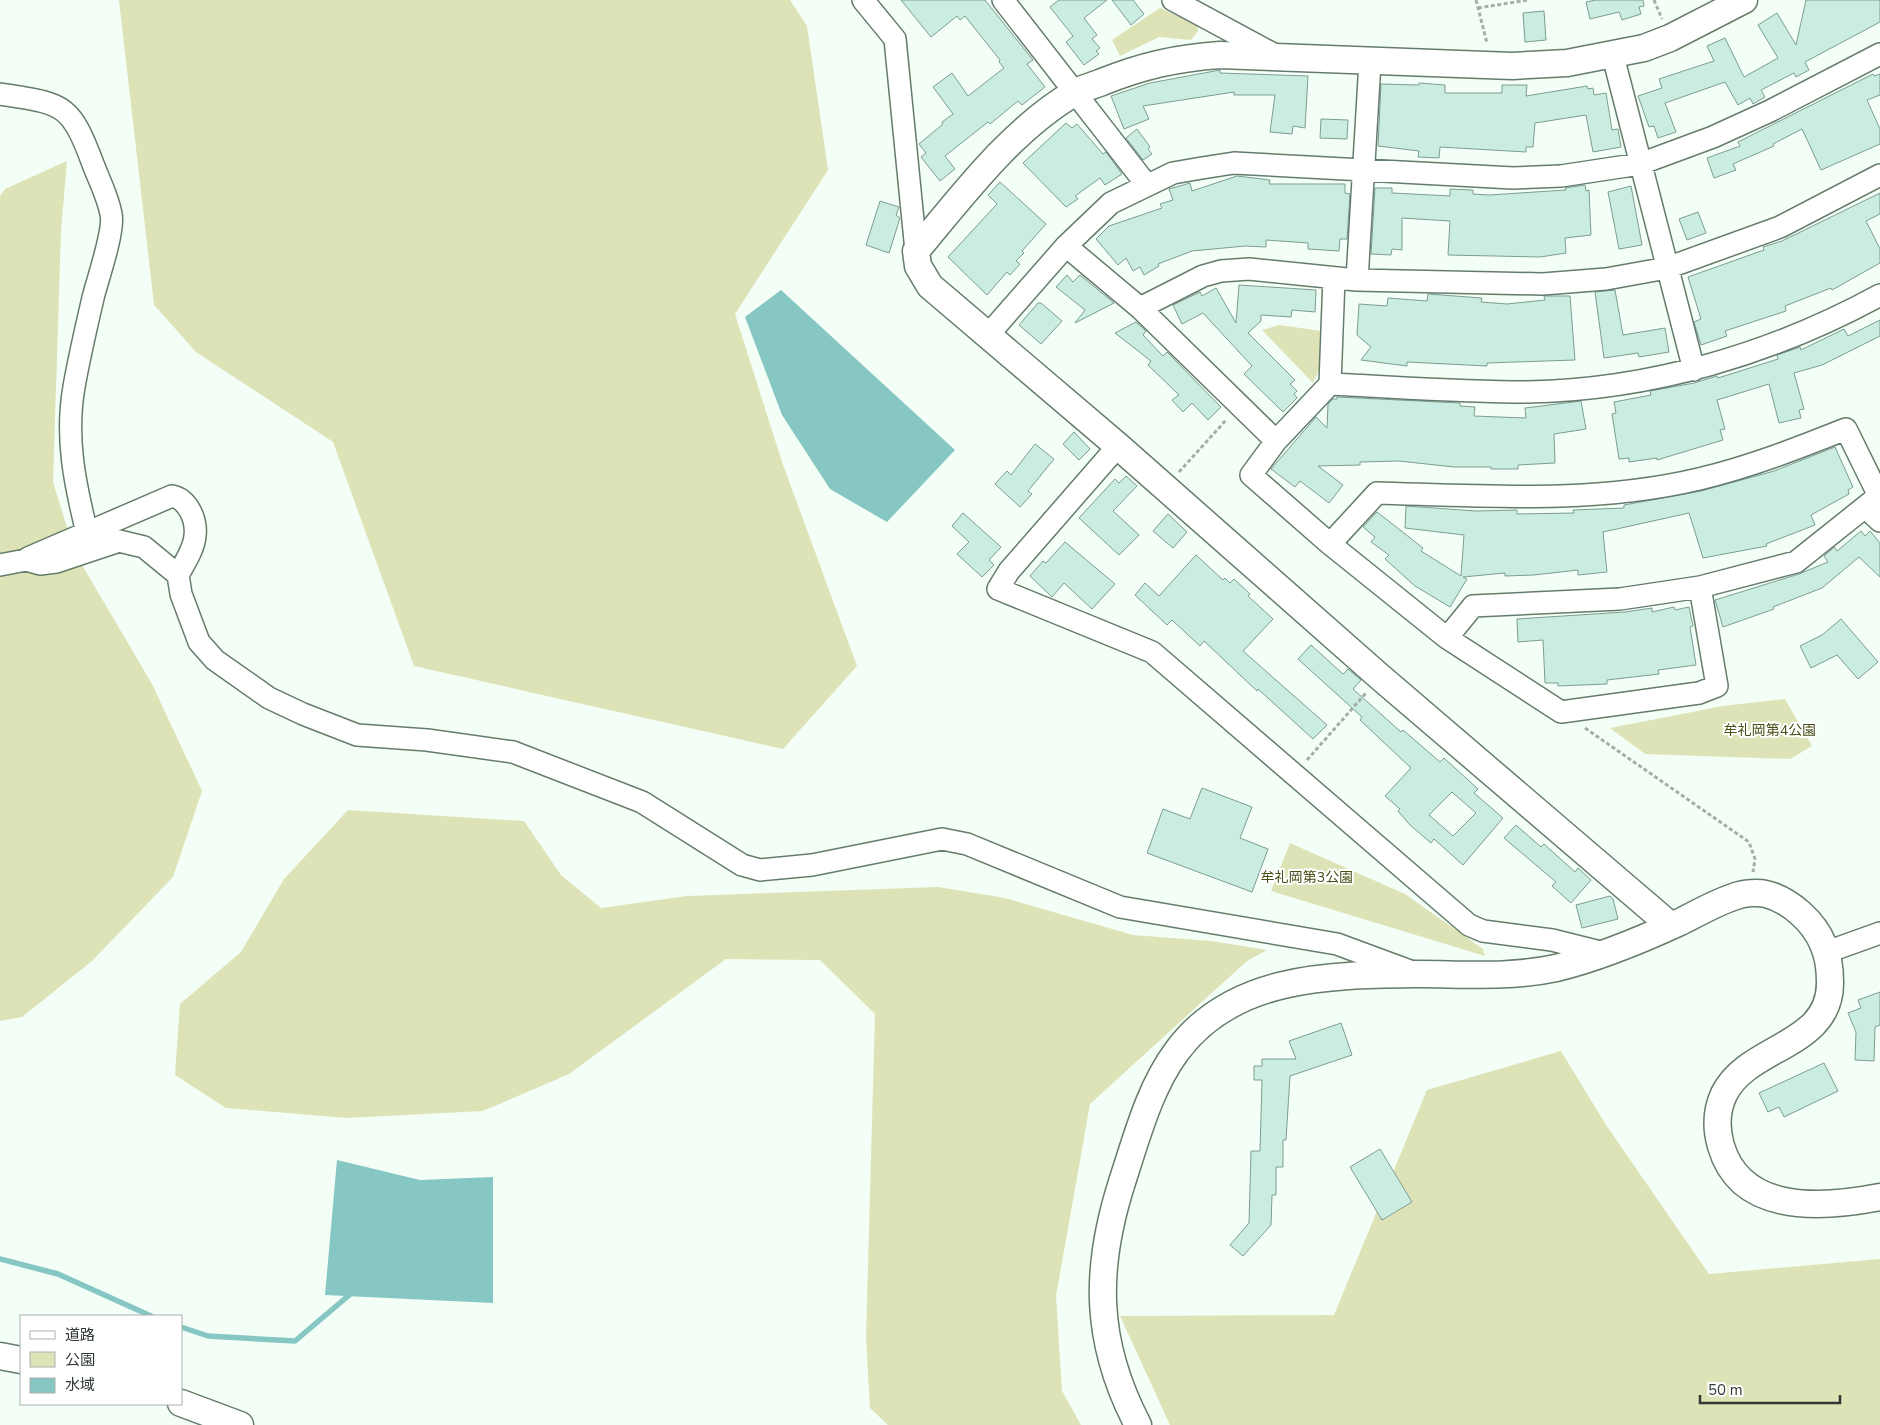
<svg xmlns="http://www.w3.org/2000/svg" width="1880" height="1425" viewBox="0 0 1880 1425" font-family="'Nunito Sans','Noto Sans JP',sans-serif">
<rect width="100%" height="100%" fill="#f3fef6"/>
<path fill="#dee3b7" d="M119,0H790L807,26L828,170L735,314L782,462L857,666L783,749L414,666L333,442L196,352L154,305Z
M1160,8L1197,25L1198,31L1191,40L1159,37L1120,56L1112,40Z
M67,161L61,231L53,482L75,553L152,684L202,791L173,877L92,961L22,1017L0,1021V196L5,189Z
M1279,325L1322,331L1319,370L1313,383L1262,330Z
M1785,699L1812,746L1790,759L1645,754L1610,728L1723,706Z
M348,810L524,821L561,875L601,908L687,896L938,887L1005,898L1133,935L1211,941L1267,950L1247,961L1090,1104L1056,1296L1062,1391L1081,1425H888L870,1408L866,1338L875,1014L820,960L726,959L569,1074L483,1111L346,1118L226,1108L175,1075L180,1004L241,952L284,879Z
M1290,843L1405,894L1483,949L1485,956L1271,891Z
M1561,1051L1606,1125L1709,1274L1880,1259V1425H1170L1120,1316L1334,1315L1427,1090Z"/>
<path fill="#86c6c3" d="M781,290L955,450L887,522L830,489L782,415L745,317Z
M337,1160L420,1180L493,1177V1303L325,1295Z"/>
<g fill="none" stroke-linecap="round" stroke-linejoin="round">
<path stroke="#86c6c3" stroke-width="5.5" d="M0,1259L58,1274L151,1316
M181,1327L208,1336L295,1341L354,1291"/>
</g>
<path fill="#cbede1" stroke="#7d9d92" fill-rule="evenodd" d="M901,0H985L1033,60L1027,64L1045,87L1022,105L1018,101L990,124L988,122L945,156L955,169L940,181L921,157L926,153L919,144L943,124L942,122L953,114L933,87L952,73L968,96L1004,68L999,62L1000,60L965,16L960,20L957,16L931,37Z
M1059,0H1107L1084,18L1097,35L1092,39L1100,48L1096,51L1099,54L1084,65L1066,42L1073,36L1050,7Z
M1112,0H1133L1144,14L1131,25Z
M1596,0H1643L1644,6L1639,7L1641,14L1622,20L1619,12L1590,19L1586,2Z
M1806,0H1880V22L1805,62L1809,70L1796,77L1794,73L1761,90L1765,97L1753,104L1750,98L1738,105L1725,82L1665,103L1676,132L1658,138L1654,126L1649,127L1638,96L1662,88L1659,79L1714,61L1707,46L1725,38L1744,77L1778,58L1758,25L1777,13L1796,45Z
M1544,11L1546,40L1525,42L1523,13Z
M1220,70V73L1308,76L1305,128L1293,126L1292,134L1270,132L1275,95H1234V92L1143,106L1149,119L1124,129L1111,96L1150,83Z
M1873,74L1874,76L1880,74V95L1867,100L1880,129V144L1821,170L1802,129L1773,144L1774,146L1733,164L1736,170L1714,178L1707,158L1740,146L1738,142Z
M1419,83L1445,85V93H1502V85H1527L1526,96L1587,86L1588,89L1593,88L1594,95L1606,93L1612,130L1618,129L1621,147L1593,152L1586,115L1535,123L1533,147H1526V152L1440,147L1439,158L1418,157L1419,151L1378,146L1381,84L1419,85Z
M1321,119L1348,120L1347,139L1320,138Z
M1066,123L1072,128L1077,124L1103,154L1106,152L1122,174L1105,185L1100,178L1075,196L1078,199L1066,207L1023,163Z
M1137,129L1150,147L1148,149L1152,154L1143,160L1126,138Z
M1237,176L1270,180L1269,184H1345V193L1350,194L1347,239H1340L1339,251L1308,249V243L1266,240V247L1245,246L1192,251L1158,264L1159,266L1144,275L1140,267L1133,271L1126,258L1118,265L1096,239L1109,226L1162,208L1160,204L1173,200L1169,189L1190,183L1192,191Z
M1000,182L1046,224L1022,251L1024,253L1016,261L1020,264L1010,275L1007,272L987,295L948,257L997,204L988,195Z
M1585,185L1586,191L1589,190L1591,235L1565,238L1566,253L1540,257L1448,255L1450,221L1402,218V250L1392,249L1391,255L1371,254L1375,188H1392V193L1450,196V189L1473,190V194L1489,195L1566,190L1565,188Z
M1631,186L1642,245L1619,249L1608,192Z
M1880,193V214L1866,221L1880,249V263L1832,290L1831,288L1785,306L1786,311L1725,331L1727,336L1701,345L1694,322L1701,319L1688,277L1764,250L1763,247L1782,241Z
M880,201L899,207L896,215L900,218L889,253L866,245Z
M1698,212L1706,233L1687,240L1679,219Z
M1067,275L1073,282L1080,275L1114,303L1075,323L1085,310L1056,287Z
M1239,285L1316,290L1315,312L1292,310L1291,317L1261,315V321L1248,333L1295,380L1290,384L1297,391L1294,394L1297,398L1283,412L1244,374L1252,366L1203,313L1182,324L1173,305L1200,292L1202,296L1216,288L1236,323Z
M1615,290L1623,335L1665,328L1669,352L1639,357L1638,353L1604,358L1595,292Z
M1428,294L1482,298L1481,302L1507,304L1545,300L1544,296H1570L1575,360L1487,363V366L1407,362V366L1361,360L1371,347L1357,335L1359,304L1387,306L1388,298L1427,301Z
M1038,303H1041L1062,321L1041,344L1019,325Z
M1880,320V336L1822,365L1794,373L1804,409L1799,410L1801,418L1779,423L1769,384L1717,400L1725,429L1720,430L1723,440L1657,460V458L1629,462V458L1619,459L1612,414L1616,413L1614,402L1651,395L1650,391L1694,383L1717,376L1718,378L1778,359L1777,355L1800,347L1801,350L1844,329L1848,336Z
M1136,322L1146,331L1143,335L1163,356L1167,352L1221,407L1208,420L1192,403L1183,412L1172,400L1179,395L1148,365L1151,361L1115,333Z
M1337,397L1460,403V406L1475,407L1474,416L1526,418L1525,408L1581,401L1586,429L1554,434L1555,463L1518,465V469H1491V467H1454L1399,461L1360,462V465L1318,466L1343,485L1329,503L1300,481L1295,487L1271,469L1316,417L1327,428L1328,404L1333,399H1337Z
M1074,432L1090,449L1079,460L1063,444Z
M1035,444L1054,459L1028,491L1032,494L1020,507L995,484L1007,471L1011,475Z
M1835,447L1853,487L1848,490L1849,494L1811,515L1815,525L1766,544L1767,546L1703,558L1689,513L1603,532L1607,572L1578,575V570L1534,575L1505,576V573L1463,577L1467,579L1450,607L1415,586L1385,559L1389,555L1371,542L1375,537L1363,527L1377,512L1423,548L1421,551L1461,576L1464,535L1405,528L1406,506L1476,511L1517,510V514L1574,513L1573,510L1624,508V505L1701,491L1774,471Z
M1126,476L1137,486L1113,511L1139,535L1119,555L1079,518L1115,479L1119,483Z
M963,513L1001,547L989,560L994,565L982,577L957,554L969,542L952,526Z
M1168,514L1187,532L1173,548L1153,531Z
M1861,531L1865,536L1870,531L1880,543V577L1859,557L1822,588L1773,607L1774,609L1723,627L1715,600L1799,574L1828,562L1824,556L1834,547L1837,551Z
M1065,542L1115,584L1092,609L1064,583L1052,597L1030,576L1043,561L1046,563Z
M1196,555L1223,580L1225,578L1230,583L1234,579L1250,594L1248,596L1273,619L1243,651L1327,725L1313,739L1258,689L1257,691L1204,641L1200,646L1172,620L1167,625L1135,595L1145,583L1159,596Z
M1674,607L1675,610L1689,607L1693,626L1690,627L1696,665L1658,670L1659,674L1607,680V684L1558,686V683H1545L1543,640L1518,642L1517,619L1625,612L1652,608V612Z
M1841,619L1878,662L1858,679L1837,655L1811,668L1800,646L1822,635Z
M1311,645L1343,674L1348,669L1361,680L1353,689L1401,732L1403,730L1440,762L1444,758L1478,789L1474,793L1503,818L1463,865L1434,839L1431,843L1410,825L1398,811L1400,809L1385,796L1411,768L1360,720L1362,717L1298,659ZM1452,792L1476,813L1453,836L1429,815Z
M1202,788L1252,807L1240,838L1268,849L1252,892L1147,853L1163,809L1190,819Z
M1516,825L1541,847L1544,844L1575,872L1578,868L1591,880L1571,903L1552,886L1556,882L1504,838Z
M1610,896L1613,899L1618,919L1582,928L1576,905Z
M1880,992V1025L1875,1027L1874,1061L1855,1060L1856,1032L1848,1013L1861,1008L1858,1000Z
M1341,1023L1352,1055L1290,1076L1286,1140H1283V1167H1276V1195H1272L1271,1225L1243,1256L1230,1245L1249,1223L1251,1151H1260L1262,1080H1254V1066H1262V1059H1296L1289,1041Z
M1824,1063L1838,1091L1784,1117L1779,1107L1768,1112L1759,1093Z
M1380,1149L1412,1202L1382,1220L1350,1167Z"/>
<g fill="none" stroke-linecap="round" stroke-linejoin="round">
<defs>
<path id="minor" d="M863,0L895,39L916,251
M1003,0L1146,184
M1173,0L1277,56
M1613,56L1694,370
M0,94C63,104 70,102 93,164C99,180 108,197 111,214C115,230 97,281 93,298C86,328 79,358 74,387C65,438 75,484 87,533
M1357,280L1370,62
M1140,308L1203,276L1221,271L1249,269L1357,280L1543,284L1606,279L1667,268L1780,227L1880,175
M988,335L1066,246
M1330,384L1334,278
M1276,441L1140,308L1066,246L1111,203L1173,173L1202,168L1234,163L1513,178L1561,176L1640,164L1713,137L1770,111L1880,54
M1118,446L1009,571L998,589L1152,652L1469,925L1483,931L1552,940L1604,953
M1865,507L1880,521
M1330,544L1377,493C1484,496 1594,504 1699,479C1750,467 1798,448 1846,429L1879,496
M28,558L172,496C188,499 197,520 195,536C194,549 184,564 178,575
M0,565L26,560L40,564L56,562L119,541L144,547L178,575L181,594L199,642L215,660L269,698L303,714L357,735L427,740L513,752L642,802L742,865L760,870L812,865L942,839L967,844L1120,907L1337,944L1410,971
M1700,587L1717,686L1699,693L1561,712L1447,638L1330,544L1251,475L1276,441L1330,384C1396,387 1461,392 1527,392C1650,390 1772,354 1880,295
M1447,638L1473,606L1620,599L1700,587L1796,562L1880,495
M1827,952L1880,933"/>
<path id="tertiary" d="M1671,926L1380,677L1118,446L930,286L918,266L916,251C962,196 1011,130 1074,93C1082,88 1093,86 1102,82C1142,66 1176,58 1220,55L1512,66L1567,63L1644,48L1670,38L1744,0
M0,1356L21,1360
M181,1403L240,1425
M1138,1425C1094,1341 1094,1268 1123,1179C1137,1136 1150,1087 1177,1051C1233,975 1331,975 1418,974C1464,974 1510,978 1556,968C1598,958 1641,940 1680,922C1698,913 1717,902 1736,896C1744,893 1758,892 1766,894C1790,900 1814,922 1823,944C1828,955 1830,969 1830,982C1831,1047 1748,1045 1724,1094C1716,1111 1716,1129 1721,1146C1741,1215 1824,1208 1880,1197"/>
</defs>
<use href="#minor" stroke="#657c6b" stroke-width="24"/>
<use href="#tertiary" stroke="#657c6b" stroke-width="29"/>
<path stroke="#a4afa7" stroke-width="3" stroke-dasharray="4 2.5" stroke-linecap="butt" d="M1476,0L1487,43
M1654,0L1662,19
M1478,8L1528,0
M1179,472L1227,419
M1585,728L1749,842L1755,859L1753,872
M1307,760L1366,693"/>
<use href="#minor" stroke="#fff" stroke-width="21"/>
<use href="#tertiary" stroke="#fff" stroke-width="26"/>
</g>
<g text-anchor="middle" stroke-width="4" stroke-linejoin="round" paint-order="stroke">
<g font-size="14" fill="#494d16" stroke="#fff">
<text x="1770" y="735">牟礼岡第4公園</text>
<text x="1307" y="882">牟礼岡第3公園</text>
</g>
</g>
<rect x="20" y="1315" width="162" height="90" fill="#ffffff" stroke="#acb0ad"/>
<rect x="30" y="1331" width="25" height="8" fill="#ffffff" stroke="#acb0ad"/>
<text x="65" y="1340" font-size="15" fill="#303a33">道路</text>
<rect x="30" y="1352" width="25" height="15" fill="#dee3b7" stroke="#acb0ad"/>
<text x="65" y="1365" font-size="15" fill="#303a33">公園</text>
<rect x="30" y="1378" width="25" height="15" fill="#86c6c3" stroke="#acb0ad"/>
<text x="65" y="1390" font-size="15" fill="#303a33">水域</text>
<path d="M1700 1395v8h140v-8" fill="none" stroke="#303a33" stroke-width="2.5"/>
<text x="1708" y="1395" font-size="15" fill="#303a33" stroke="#ffffff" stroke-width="4" paint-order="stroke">50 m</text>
</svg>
